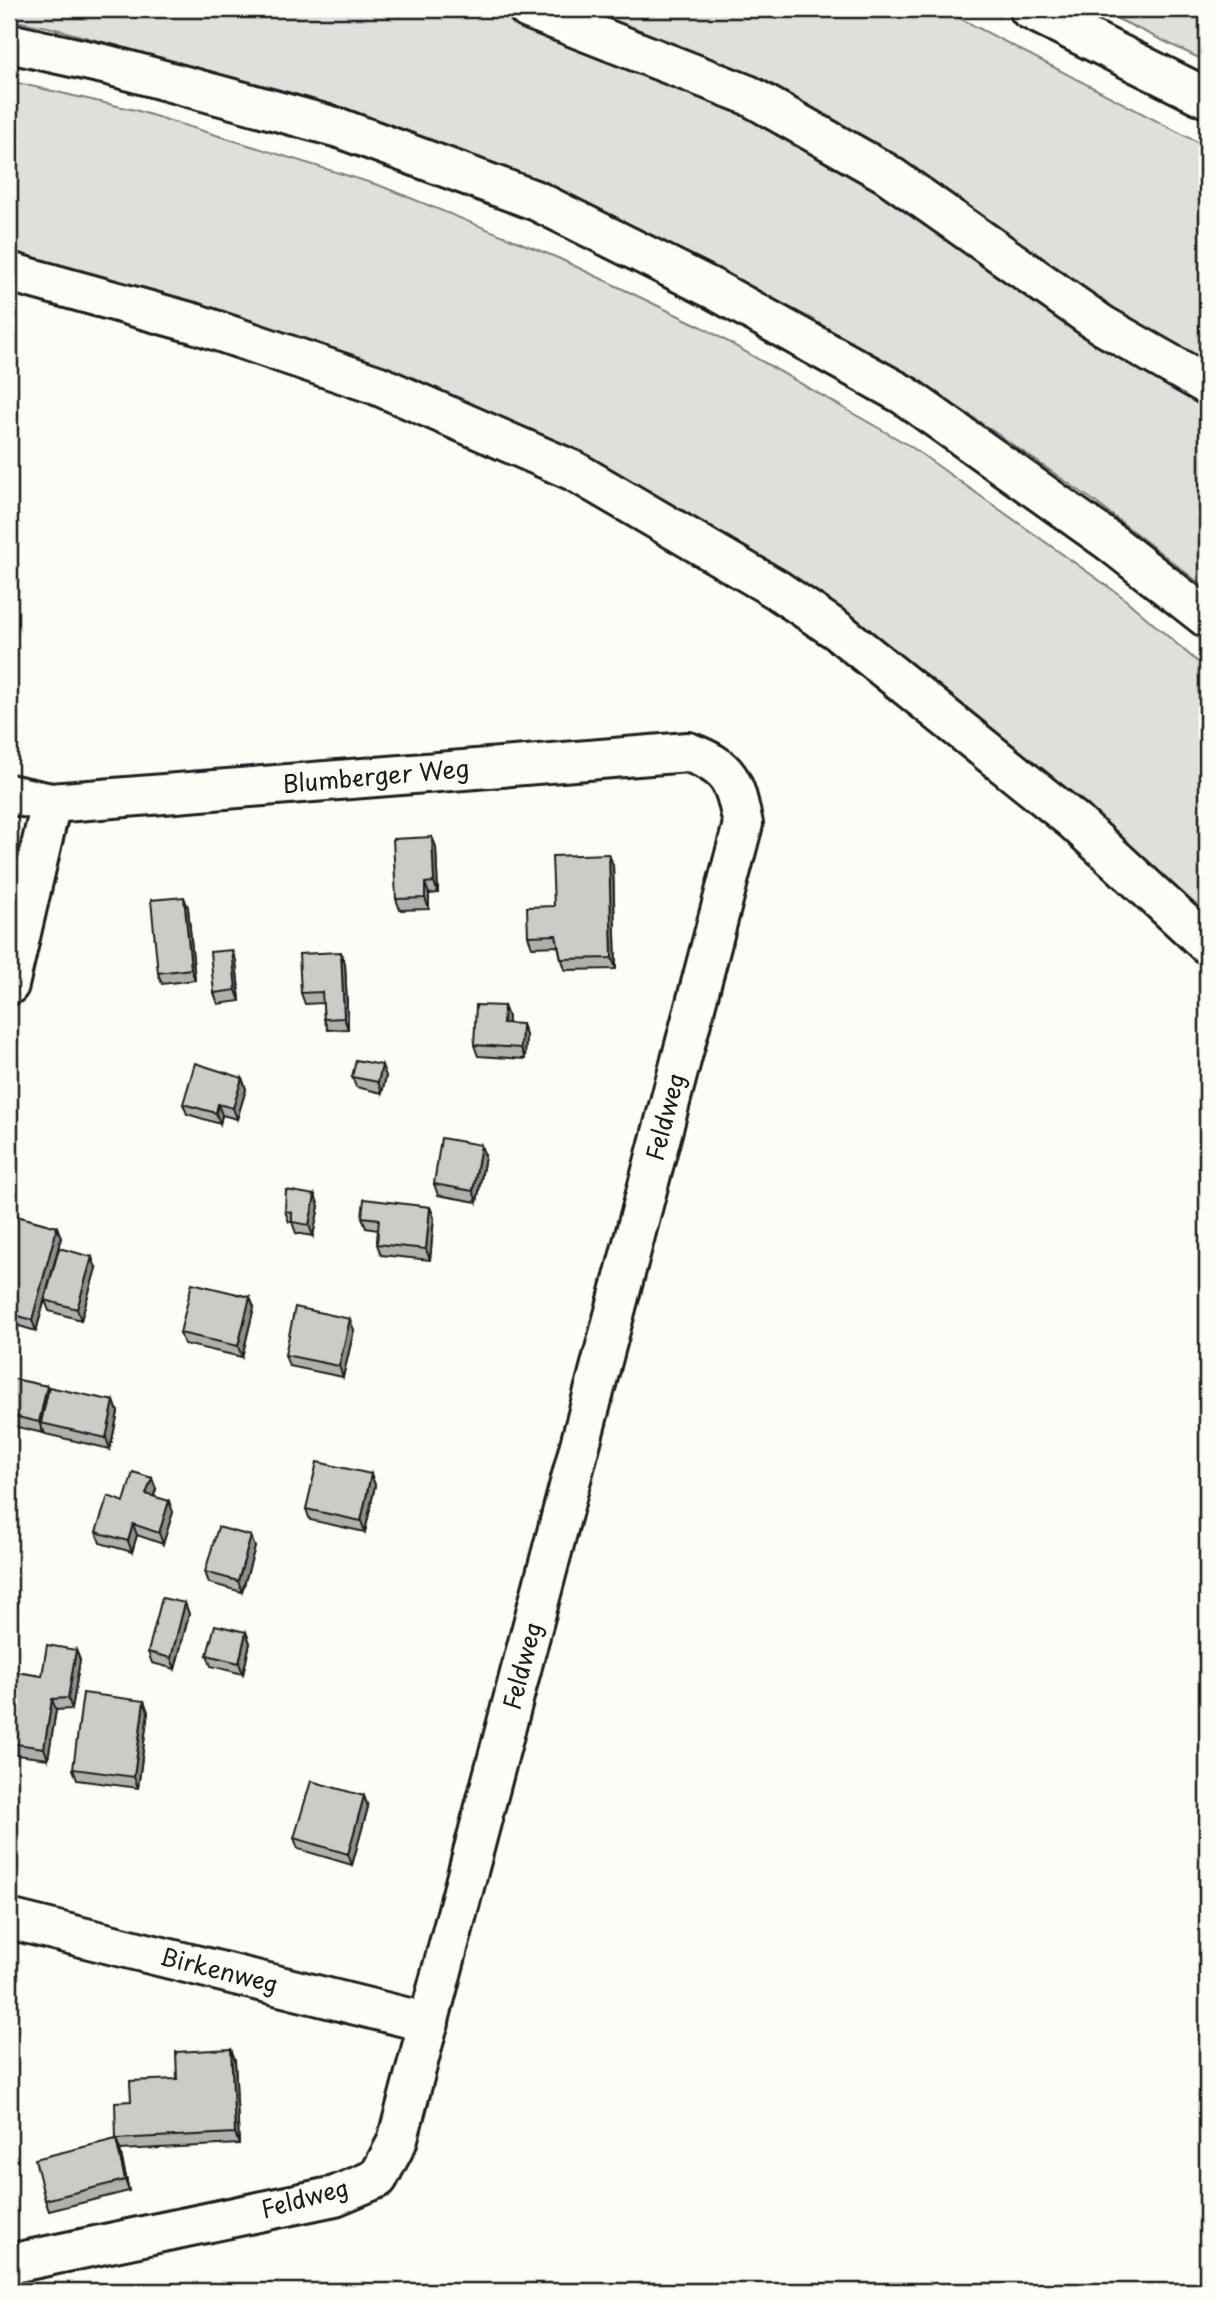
<svg xmlns="http://www.w3.org/2000/svg" width="1216" height="2300" viewBox="0 0 1216 2300" font-family="'Playpen Sans',sans-serif">
<rect width="100%" height="100%" fill="#fdfcf7"/>
<filter id="ink" filterUnits="userSpaceOnUse"><feTurbulence type="fractalNoise" baseFrequency=".0143" numOctaves="2"/><feDisplacementMap in="SourceGraphic" scale="14" xChannelSelector="R" yChannelSelector="G"/><feConvolveMatrix kernelMatrix="1 2 1 2 8 2 1 2 1" color-interpolation-filters="sRGB"/></filter>
<g filter="url(#ink)">
<path fill="#e0dfdb" stroke="#7e7e7c" stroke-width="2" d="M9,9H942L1207,147V589L1094,501L967,413L814,320L653,236L410,133L292,93L48,27L9,20Z
M1097,9H1207V63L1197,57Z
M9,81L135,110L381,186L558,258L702,327L910,446L1120,595L1207,670V930L1179,903L574,459L9,263Z"/>
<g fill="none" stroke-linecap="round" stroke-linejoin="round">
<defs>
<path id="minor" d="M528,9L748,95L886,173L1102,325L1207,385
M9,272L197,324L377,385L574,471L776,589L838,631L1074,821L1207,944
M9,794L51,803L688,752C732,768 734,782 743,824L397,2142L378,2178L335,2196L9,2264
M9,985L51,803
M9,1919L429,2023"/>
<path id="highway" d="M1029,9L1207,98
M9,43L108,65L339,128L537,201L713,289L904,395L1109,541L1207,618"/>
</defs>
<use href="#minor" stroke="#1c1c1c" stroke-width="44"/>
<use href="#highway" stroke="#1c1c1c" stroke-width="44"/>
<use href="#minor" stroke="#fdfcf7" stroke-width="38"/>
<use href="#highway" stroke="#fdfcf7" stroke-width="38"/>
</g>
<path fill="#afafac" stroke="#1c1c1c" stroke-width="2" d="M432,837L436,847L438,893L429,894V909L400,910L396,899Z
M613,865L616,969L565,970L558,946L532,947L528,936L554,906Z
M188,908L195,980L162,984L158,973Z
M236,961L240,1001L218,1004L214,993Z
M345,963L348,1029L328,1030L324,1019L323,1003L305,1004L301,993Z
M504,1006L508,1017L507,1023L526,1035L525,1059L478,1056L474,1045Z
M386,1076L382,1093L356,1087L352,1077Z
M242,1078L246,1089L237,1119L222,1115L220,1124L187,1114L183,1104Z
M485,1156L477,1202L438,1195L434,1184Z
M319,1206L313,1236L296,1233L292,1222H289L285,1211Z
M430,1207L434,1218L430,1260L381,1255L377,1244L378,1230L366,1228L362,1217Z
M9,1214L57,1227L61,1238L45,1298L96,1268L81,1320L49,1311L45,1300L36,1331L9,1323Z
M254,1307L242,1357L184,1344L180,1333Z
M354,1330L343,1377L289,1366L285,1355Z
M9,1378L47,1386L48,1390L114,1401L118,1412L110,1449L45,1434L44,1431L43,1433L9,1425Z
M371,1474L375,1485L365,1532L310,1520L306,1509Z
M156,1489L154,1496L173,1512L163,1544L137,1535L132,1552L100,1543L96,1532L124,1502Z
M255,1547L242,1592L209,1583L205,1572Z
M185,1603L189,1614L175,1669L152,1663L148,1652Z
M246,1632L250,1643L243,1674L211,1666L207,1655Z
M76,1650L80,1660L72,1709L56,1710L48,1759L9,1754V1719L42,1676Z
M144,1701L148,1712L138,1788L77,1780L73,1769Z
M364,1796L368,1807L352,1865L298,1849L294,1838Z
M231,2049L235,2060L239,2144L120,2150L116,2139L131,2101L177,2079Z
M116,2139L120,2150L129,2191L49,2211L45,2200Z"/>
<path fill="#8f8e8c" stroke="#1c1c1c" stroke-width="2" d="M432,837L436,847L438,893L434,882Z
M609,854L613,865L616,969L612,958Z
M425,883L429,894V909L425,898Z
M184,897L188,908L195,980L191,969Z
M232,950L236,961L240,1001L236,990Z
M341,952L345,963L348,1029L344,1018Z
M504,1006L508,1017L507,1034L503,1023Z
M522,1024L526,1035L525,1059L521,1048Z
M382,1065L386,1076L382,1093L378,1082Z
M242,1078L246,1089L237,1119L233,1108Z
M218,1104L222,1115L220,1124L216,1113Z
M481,1145L485,1156L477,1202L473,1191Z
M315,1195L319,1206L313,1236L309,1225Z
M430,1207L434,1218L430,1260L426,1249Z
M57,1227L61,1238L36,1331L32,1320Z
M92,1257L96,1268L81,1320L77,1309Z
M250,1297L254,1307L242,1357L238,1346Z
M350,1319L354,1330L343,1377L339,1366Z
M47,1386L51,1397L41,1423L43,1433L39,1422Z
M114,1401L118,1412L110,1449L106,1438Z
M371,1474L375,1485L365,1532L361,1521Z
M152,1478L156,1489L150,1505L146,1494Z
M169,1501L173,1512L163,1544L159,1533Z
M133,1524L137,1535L132,1552L128,1541Z
M251,1536L255,1547L242,1592L238,1581Z
M185,1603L189,1614L175,1669L171,1658Z
M246,1632L250,1643L243,1674L239,1663Z
M76,1650L80,1660L72,1709L68,1698Z
M52,1699L56,1710L48,1759L44,1748Z
M144,1701L148,1712L138,1788L134,1777Z
M364,1796L368,1807L352,1865L348,1854Z
M231,2049L235,2060L239,2144L235,2133Z
M116,2139L120,2150L129,2191L125,2180Z"/>
<path fill="#cccbc8" stroke="#1c1c1c" stroke-width="2" d="M432,837L434,882L425,883V898L396,899L393,839Z
M609,854L612,958L561,959L556,935L528,936L527,907L554,906L552,856Z
M184,897L191,969L158,973L151,900Z
M232,950L236,990L214,993L210,952Z
M341,952L344,1018L324,1019L322,992L301,993L299,954Z
M476,1005L504,1006L503,1023L522,1024L521,1048L474,1045Z
M356,1060L382,1065L378,1082L352,1077Z
M195,1063L242,1078L233,1108L218,1104L216,1113L183,1104Z
M441,1138L481,1145L473,1191L434,1184Z
M286,1190L315,1195L309,1225L292,1222V1212L285,1211Z
M364,1199L430,1207L426,1249L377,1244L379,1219L362,1217Z
M9,1214L57,1227L32,1320L9,1313Z
M59,1248L92,1257L77,1309L45,1300Z
M192,1283L250,1297L238,1346L180,1333Z
M295,1307L350,1319L339,1366L285,1355Z
M9,1378L47,1386L39,1422L9,1415Z
M49,1387L114,1401L106,1438L41,1423Z
M317,1462L371,1474L361,1521L306,1509Z
M133,1472L152,1478L146,1494L169,1501L159,1533L133,1524L128,1541L96,1532L108,1496L124,1502Z
M218,1527L251,1536L238,1581L205,1572Z
M162,1598L185,1603L171,1658L148,1652Z
M215,1625L246,1632L239,1663L207,1655Z
M47,1645L76,1650L68,1698L52,1699L44,1748L9,1743V1719L16,1672L42,1676Z
M83,1693L144,1701L134,1777L73,1769Z
M311,1781L364,1796L348,1854L294,1838Z
M231,2049L235,2133L116,2139L115,2102L131,2101L130,2081L177,2079L176,2052Z
M116,2139L125,2180L45,2200L35,2159Z"/>
</g>
<g text-anchor="middle" stroke-width="5" stroke-linejoin="round" paint-order="stroke">
<g font-size="24" fill="#1c1c1c" stroke="#fdfcf7">
<text transform="translate(376 777) rotate(-5)" y="8">Blumberger Weg</text>
<text transform="translate(666 1117) rotate(-75)" y="8">Feldweg</text>
<text transform="translate(523 1666) rotate(-75)" y="8">Feldweg</text>
<text transform="translate(219 1971) rotate(14)" y="8">Birkenweg</text>
<text transform="translate(305 2199) rotate(-15)" y="8">Feldweg</text>
</g>
</g>
<rect width="1216" height="2300" fill="none" stroke="#fdfcf7" stroke-width="35"/>
<rect x="18" y="18" width="1181" height="2265" fill="none" stroke="#1c1c1c" stroke-width="2.5" filter="url(#ink)"/>
</svg>
